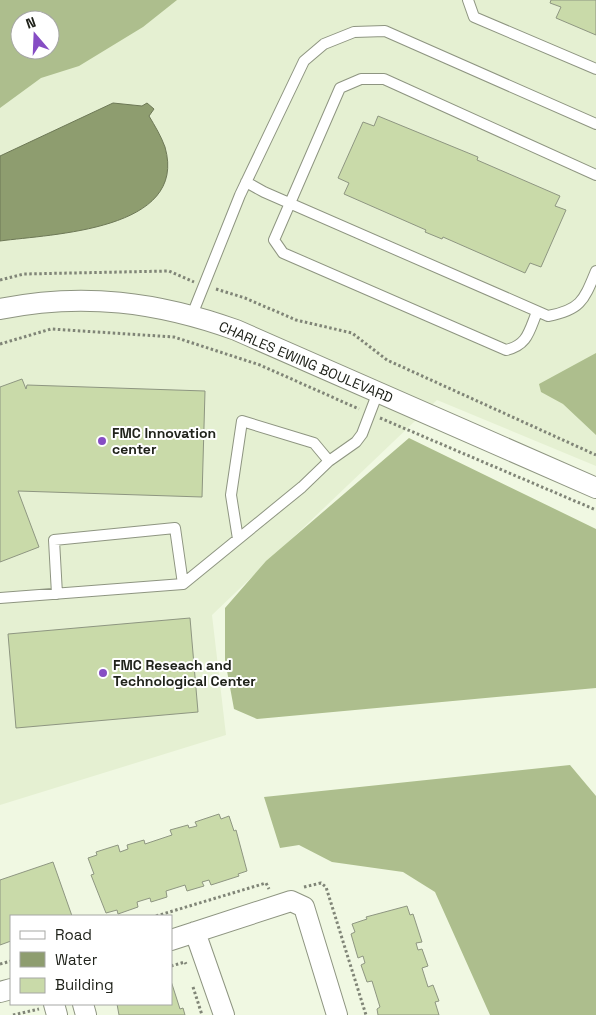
<svg xmlns="http://www.w3.org/2000/svg" width="596" height="1015" viewBox="0 0 596 1015" font-family="'Space Grotesk',sans-serif">
<rect width="100%" height="100%" fill="#f0f8e2"/>
<path fill="#e5f0d2" fill-rule="evenodd" d="M0,0H596V466L437,400L212,615L226,735L0,805ZM20,20H50V50H20Z"/>
<path fill="#adbe8d" fill-rule="evenodd" d="M0,0H177L143,27L79,66L41,78L0,108ZM20,20H50V50H20Z
M596,353V435L563,404L541,392L539,384Z
M409,438L596,529V688L257,719L234,709L225,660V608L266,561Z
M570,765L596,796V1015H490L435,892L403,872L332,862L299,845L280,848L264,797Z"/>
<path fill="#8e9d6f" stroke="#6d7856" d="M113,103L142,106L147,103L154,109L149,116C155,126 161,136 165,147C189,231 51,234 0,241V156Z"/>
<path fill="#c9daa9" stroke="#8e9681" d="M551,0H596V35L556,18L561,7L550,3Z
M378,116L478,157L477,160L560,196L555,206L566,210L541,267L530,263L525,273L443,237L442,239L425,232L426,230L344,194L349,183L338,178L363,122L374,126Z
M22,379L26,389L27,385L205,391L202,497L18,491L39,547L0,562V387Z
M190,618L198,712L16,728L8,634Z
M219,814L221,819L229,816L234,831L236,830L247,871L238,874L239,876L211,885L209,880L202,882L204,886L187,891L185,885L166,891L167,897L151,902L150,898L137,902L138,907L118,914L117,910L106,913L91,875L94,874L88,858L97,855L96,852L118,845L120,852L128,849L127,845L144,840L145,844L172,835L170,830L188,825L189,828L197,826L195,822Z
M53,862L72,916H11V941L0,945V880Z
M407,906L410,915L413,914L422,942L416,943L418,950L422,949L428,966L422,968L428,987L433,985L439,1001L435,1002L439,1015H378L377,1009L380,1007L372,981L367,982L361,965L365,963L363,956L358,958L351,934L355,932L352,924L367,919L366,917Z
M171,981L180,1009L183,1008L185,1015H119L117,1004H171Z"/>
<g fill="none" stroke-linecap="round" stroke-linejoin="round">
<defs>
<path id="service" d="M468,0L474,17L596,69
M246,182L264,192L548,316C581,310 584,300 596,271
M537,312C529,331 528,345 506,350L283,253L274,240L340,88L361,79H384L596,175
M192,315L240,195L304,61L324,44L354,32L385,31L596,124
M329,461L356,442L362,434L378,392
M57,594L54,540L175,528L183,584
M0,598L183,584L302,487L329,461L314,443L242,421L231,495L238,539"/>
<path id="minor" d="M0,309C83,292 158,302 236,330L596,488
M195,932L224,1015
M171,940L291,901L304,907L337,1015
M0,992L11,989
M54,1004L57,1015
M83,1004L86,1015"/>
</defs>
<use href="#service" stroke="#8e9581" stroke-width="12"/>
<use href="#minor" stroke="#8e9581" stroke-width="22"/>
<path stroke="#808577" stroke-width="3" stroke-dasharray="2.5 2.5" stroke-linecap="butt" d="M0,280L24,274L169,271L194,282
M216,289L245,298L296,320L352,333L387,360L596,455
M0,344L51,329L174,337L260,365L359,409
M380,418L596,510
M304,887L321,883L326,887L366,1015
M156,916L266,883L269,889
M0,964L11,961
M171,966L185,962L186,964
M193,987L202,1015
M13,1015L39,1009"/>
<use href="#service" stroke="#fff" stroke-width="10"/>
<use href="#minor" stroke="#fff" stroke-width="20"/>
</g>
<g fill="#864dc4" stroke="#fff" stroke-width="2">
<circle cx="102" cy="441" r="5"/>
<circle cx="103" cy="673" r="5"/>
</g>
<g text-anchor="middle" stroke-width="4" stroke-linejoin="round" paint-order="stroke">
<g font-size="14" fill="#20231b" stroke="#fff">
<text transform="translate(306 362) rotate(23)" y="5">CHARLES EWING BOULEVARD</text>
</g>
<g font-size="14" font-weight="bold" fill="#20231b" stroke="#fff" text-anchor="start">
<text x="112" y="438">FMC Innovation<tspan x="112" dy="16">center</tspan></text>
<text x="113" y="670">FMC Reseach and<tspan x="113" dy="16">Technological Center</tspan></text>
</g>
</g>
<rect x="10" y="915" width="162" height="90" fill="#ffffff" stroke="#a6a7a4"/>
<rect x="20" y="931" width="25" height="8" fill="#ffffff" stroke="#a6a7a4"/>
<text x="55" y="940" font-size="15" fill="#20231b">Road</text>
<rect x="20" y="952" width="25" height="15" fill="#8e9d6f" stroke="#a6a7a4"/>
<text x="55" y="965" font-size="15" fill="#20231b">Water</text>
<rect x="20" y="978" width="25" height="15" fill="#c9daa9" stroke="#a6a7a4"/>
<text x="55" y="990" font-size="15" fill="#20231b">Building</text>
<g transform="translate(35 35) rotate(341)"><circle r="24" fill="#ffffff" stroke="#a6a7a4"/>
<path d="M0-4L9 19L0 12L-9 19Z" fill="#864dc4"/>
<text y="-8" font-size="14" font-weight="bold" text-anchor="middle" fill="#20231b">N</text>
</g>
</svg>
